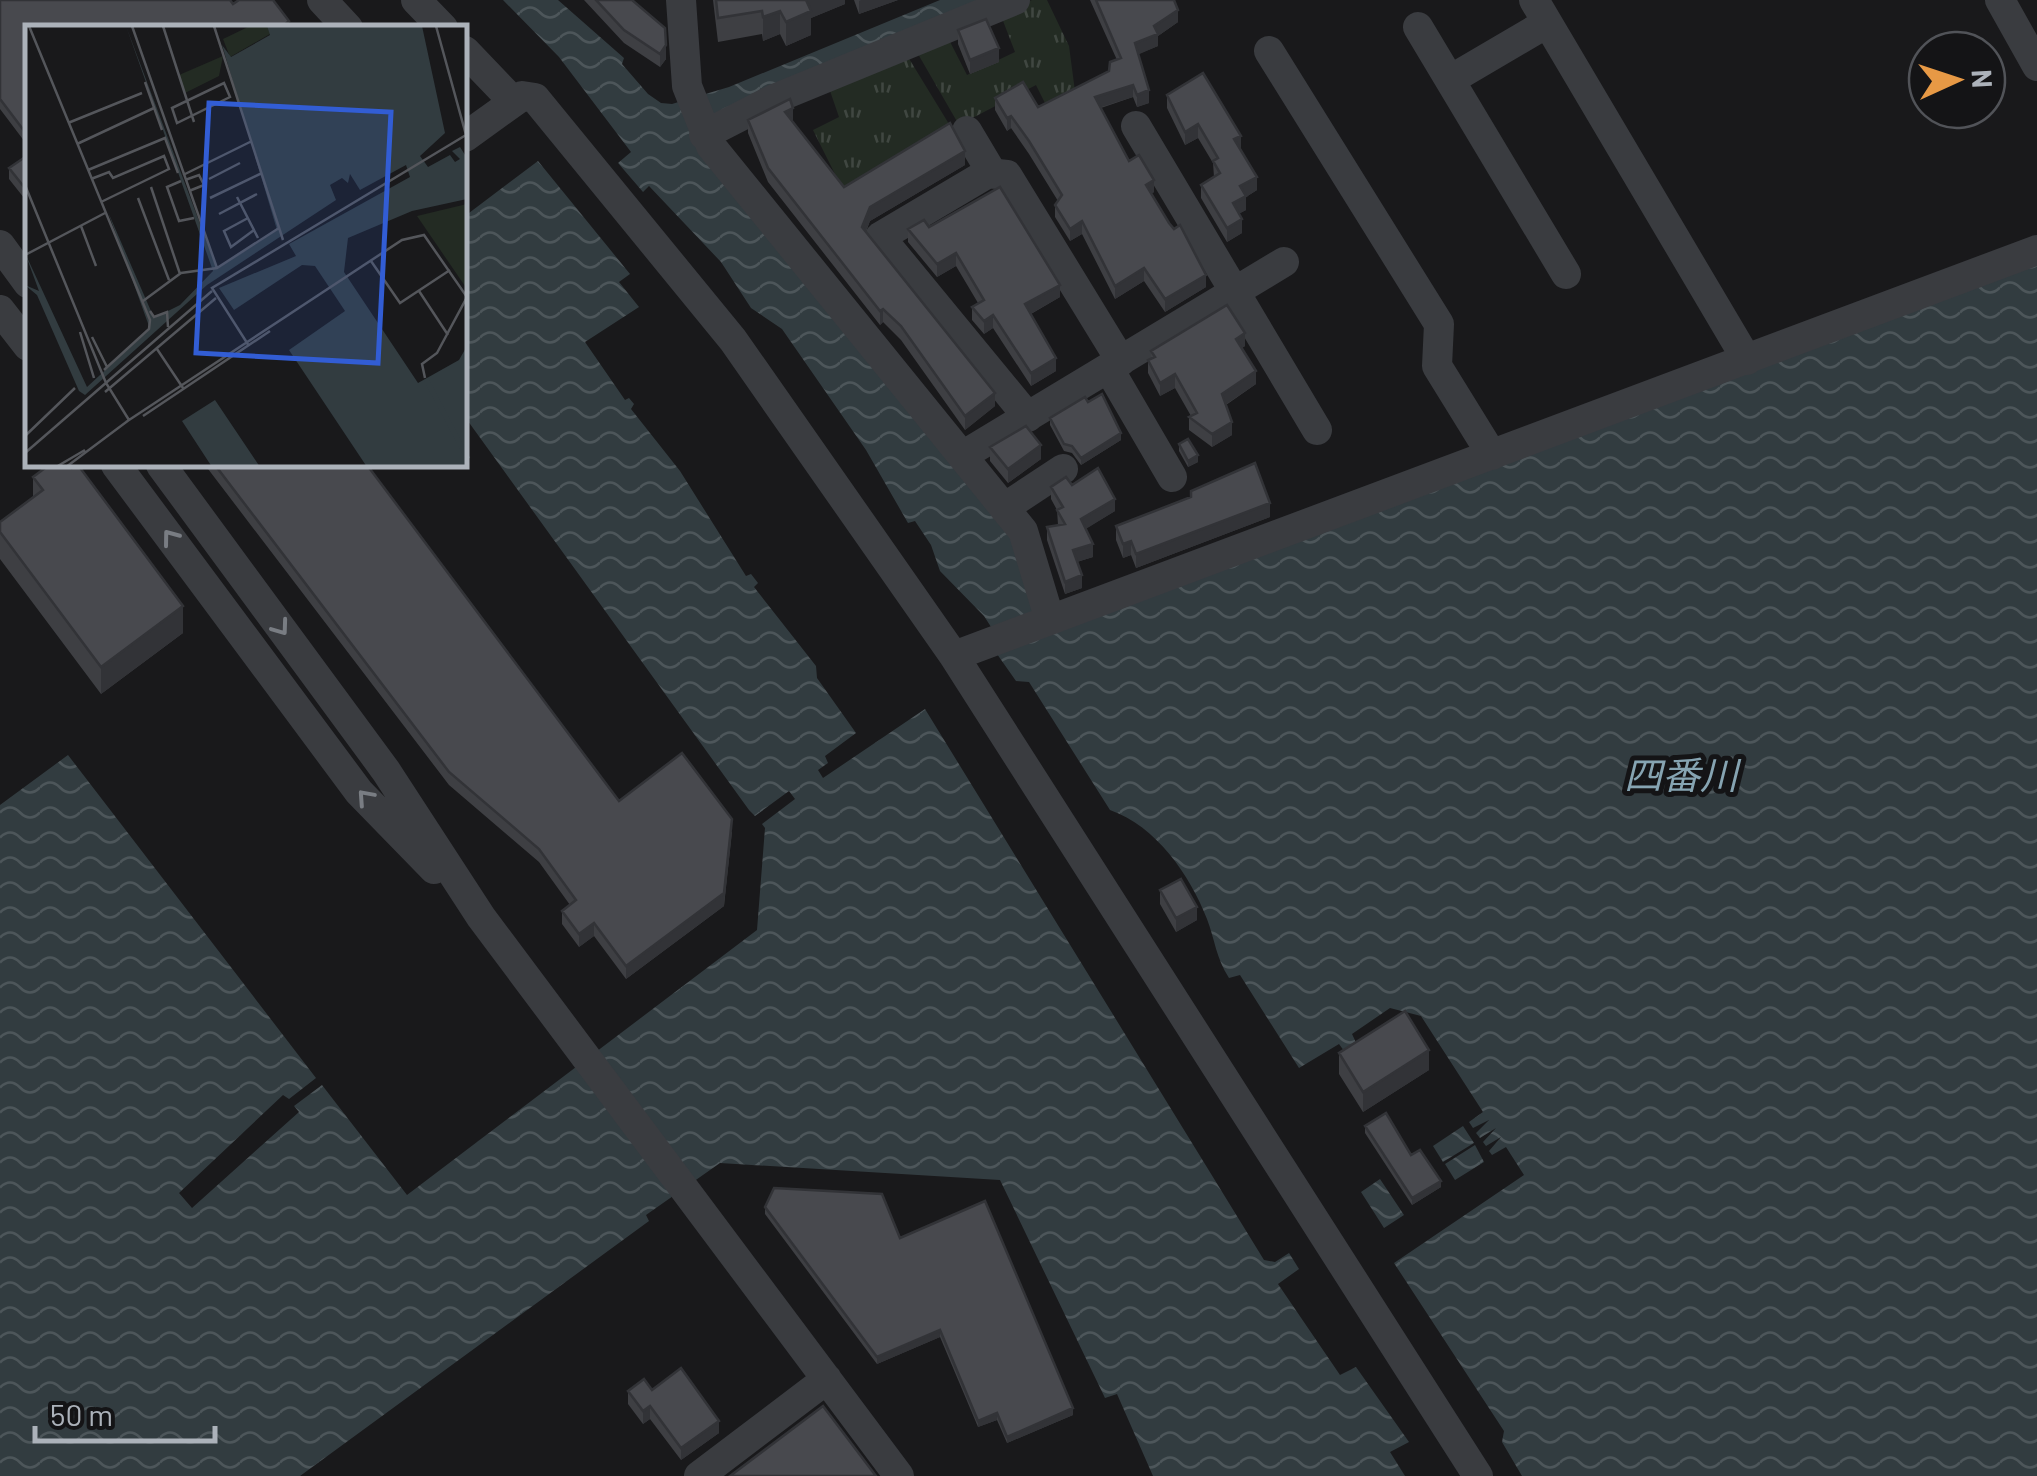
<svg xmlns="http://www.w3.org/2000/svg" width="2037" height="1476" viewBox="0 0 2037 1476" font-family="Barlow,'Noto Sans JP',sans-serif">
<defs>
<pattern id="grass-tufts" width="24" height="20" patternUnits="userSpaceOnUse" patternTransform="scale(2.5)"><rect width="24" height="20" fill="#232b23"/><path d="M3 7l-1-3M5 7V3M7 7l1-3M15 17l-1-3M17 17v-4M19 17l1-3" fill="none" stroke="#404741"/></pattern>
<pattern id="water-waves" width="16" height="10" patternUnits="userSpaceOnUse" patternTransform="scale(2.5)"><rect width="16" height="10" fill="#323c40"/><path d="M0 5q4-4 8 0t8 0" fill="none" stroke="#4d565a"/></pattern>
</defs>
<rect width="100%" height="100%" fill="#19191b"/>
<path fill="url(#grass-tufts)" d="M1032,0H1047L1069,46L1076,99L1049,111L1036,85L959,125L914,47L946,34L967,75L1015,52L1000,13Z
M905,52L952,129L844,192L813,130L839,117L828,85Z"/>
<path fill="url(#water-waves)" d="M503,0H558L624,58L622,64L648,94L661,103L672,104L729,87L940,0H994L694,133L1021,539L1043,629L2037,264V1476H1522L1502,1442L1504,1431L1394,1263L1524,1175L1506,1147L1492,1155L1489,1151L1501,1137L1486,1146L1483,1142L1496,1128L1480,1138L1476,1133L1489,1120L1473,1128L1469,1122L1483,1112L1421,1016L1390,1008L1352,1034L1359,1049L1347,1055L1339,1044L1299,1068L1240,975L1229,978C1216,958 1215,940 1207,919C1190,875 1156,826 1110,810L1029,682L1016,681L997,654L993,630L984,616L940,571L931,545L915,521L908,523L866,450L782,329L751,308L721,262L649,186L643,192L618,163L631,152L559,57Z
M538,161L630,274L619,282L639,307L585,342L625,400L629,398L634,404L631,409L680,471L746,576L751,574L758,583L754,587L816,666L817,678L856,733L825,756L828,763L818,770L823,778L925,709L1264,1260L1275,1262L1289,1253L1299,1269L1278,1284L1340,1375L1356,1367L1409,1442L1390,1452L1405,1476H1153L1117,1394L1105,1398L1000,1180L720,1163L646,1215L649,1221L300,1476H0V805L68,755L316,1078L289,1099L283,1095L179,1193L192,1208L299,1112L294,1106L322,1085L407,1195L757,930L765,828L762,824L795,799L789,791L755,816L749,810L465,417V216Z
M1463,1126L1474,1143L1443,1162L1433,1146Z
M1475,1145L1484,1162L1455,1180L1445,1164Z
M1380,1179L1404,1215L1384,1228L1361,1192Z"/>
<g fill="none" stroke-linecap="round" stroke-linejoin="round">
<path stroke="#3a3c40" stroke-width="30" d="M322,0L348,28
M416,0L443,28
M681,0L687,86L711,146L1023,531L1049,617
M1534,0L1747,360
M2000,0L2037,66
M1418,27L1566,274
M465,51L513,101
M1269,51L1439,324L1437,366L1492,455
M1450,80L1547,23
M1136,126L1317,430
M967,131L992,173
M704,135L774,99L1015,0
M465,137L522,96L535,98L733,340L954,656L1478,1476
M0,245L28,283
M0,310L28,346
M1109,369L1172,477
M1028,417L880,237L988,173L1007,175L1121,361
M962,456L1284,262
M116,465L359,792L434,869
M161,465L386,771L481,917L899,1476
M1004,508L1063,469
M954,656L2037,250
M699,1476L827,1379"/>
</g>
<path fill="#3e3f43" d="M0,0L233,4L289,28H28V146L0,109Z
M584,0H632L666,59L660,67L624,43Z
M713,0H845V4L811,18V35L786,46L780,34L763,41L762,34L718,42Z
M854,0H898L859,14Z
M1090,0H1174L1178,22L1158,36V46L1138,54L1149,103L1137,107L1133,97L1101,108L1129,161L1154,192L1151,194L1206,287L1165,312L1144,281L1115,299L1082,234L1070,241L1055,217V205L1058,201L1029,154L1011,128L1007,131L995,110V98L1038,107L1109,71L1117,60Z
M958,30L999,62L970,74L958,44Z
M1167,95L1240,149L1257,190L1246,197V210L1238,214L1242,233L1227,242L1201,198V185L1214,177L1213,163L1198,138L1185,145L1167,108Z
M748,120L793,122L844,187L965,165L870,221L866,232L995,406L965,430L901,340L883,322L880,325L768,182L748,133Z
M28,155V203L9,179V168Z
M929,227L1060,297L1031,314L1056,371L1031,386L993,328L984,334L972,320V307L978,303L956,266L937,277L908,242V229Z
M1245,346L1242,348L1256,384L1226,405L1232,435L1212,447L1189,430V417L1191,416L1175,388L1160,396L1148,373V360L1151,359V351Z
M1088,402L1121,440L1081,465L1072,453L1064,451L1050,425V418Z
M1179,444L1198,462L1188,467L1179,451Z
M990,447L1041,459L1008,483L990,461Z
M205,465H367L619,801L732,832L724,906L626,979L594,936L579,947L562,924V911L570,905L539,862L449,785Z
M33,477L183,633L101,694L0,559V522L33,497Z
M1072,485L1115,511L1085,529L1093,557L1077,562L1082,588L1065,594L1047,540V527L1058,525L1057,510L1051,499V487Z
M1270,517L1136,568L1131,555L1123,558L1116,540V526Z
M1160,890L1197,920L1176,932L1160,904Z
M1339,1053L1429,1070L1363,1112L1339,1074Z
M1365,1126L1411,1155L1441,1187L1412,1205L1365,1133Z
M765,1207L900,1238L1073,1415L1007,1443L997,1420L978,1427L940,1337L877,1364L765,1214Z
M652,1390L719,1433L681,1460L650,1419L643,1424L628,1404V1391Z"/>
<path fill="#323337" d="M804,0H845V4L811,18V35L786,46V22Z
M861,0H898L859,14V1Z
M1178,10V22L1158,36V46L1135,56V43L1154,26Z
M780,11V34L763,41V17Z
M666,45V59L660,67V54Z
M999,48V62L970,74V60Z
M1133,85V97L1095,109V97Z
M1149,90V103L1137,107V95Z
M793,108V122L785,125V112Z
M1011,116V128L1007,131V118Z
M1198,124V138L1185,145V132Z
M1241,136V149L1234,139Z
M965,151V165L870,221L862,240V227L870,207Z
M1257,177V190L1246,197V210L1233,217V203L1240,186Z
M1154,180V192L1146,197V185Z
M1242,219V233L1227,242V228Z
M1082,221V234L1070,241V229Z
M956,253V266L937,277V264Z
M1144,268V281L1115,299V286Z
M1206,275V287L1165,312V299Z
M1060,285V297L1025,317V304Z
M883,309V322L880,325V311Z
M993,315V328L984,334V321Z
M1245,333V346L1236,352V339Z
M1056,358V371L1031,386V373Z
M1256,371V384L1222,407V394Z
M1175,374V388L1160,396V383Z
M995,393V406L965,430V416Z
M1232,422V435L1212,447V434Z
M1121,433V440L1081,465V458Z
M1041,445V459L1008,483V469Z
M1198,455V462L1188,467V461Z
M1115,499V511L1081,532V519Z
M1270,503V517L1136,568V554Z
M1131,541V555L1123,558V544Z
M1093,544V557L1073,563V550Z
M1082,575V588L1065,594V582Z
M183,606V633L101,694V667Z
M732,819L724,906L626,979V966Z
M1197,907V920L1176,932V918Z
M594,923V936L579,947V934Z
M1429,1050V1070L1363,1112V1092Z
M1441,1181V1187L1412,1205V1198Z
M940,1330V1337L877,1364V1357Z
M650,1406V1419L643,1424V1411Z
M1073,1408V1415L1007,1443V1437Z
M997,1413V1420L978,1427V1421Z
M719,1421V1433L681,1460V1448Z"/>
<path fill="#48494e" stroke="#323337" stroke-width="2.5" d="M0,0H230L233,4L239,0H273L289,21L281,28H28V136L0,99Z
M596,0H632L665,28L666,45L660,54L624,30Z
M716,0H806L811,11L786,22L780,11L763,17L762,11L718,18Z
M1096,0H1174L1178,10L1154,26L1158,34L1135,43L1149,90L1137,95L1133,85L1095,97L1129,161L1139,155L1154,180L1146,185L1169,223L1174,229L1180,225L1206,275L1165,299L1144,268L1115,286L1082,221L1070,229L1055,205L1062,195L1029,141L1011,116L1007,118L995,98L1023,82L1038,107L1109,71L1110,62L1121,58Z
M986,19L999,48L970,60L958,30Z
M1203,73L1241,136L1234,139L1257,177L1240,186L1246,196L1233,203L1242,219L1227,228L1201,185L1220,173L1213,161L1218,158L1198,124L1185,132L1167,95Z
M790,99L793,108L785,112L844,187L950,123L965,151L870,207L862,227L995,393L965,416L901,326L883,309L880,311L768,168L748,120Z
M28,155V192L9,168Z
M1000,187L1060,285L1025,304L1056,358L1031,373L993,315L984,321L972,307L984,300L956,253L937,264L908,229L924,220L929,227Z
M1227,305L1245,333L1236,339L1256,371L1222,394L1232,422L1212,434L1189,417L1197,413L1175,374L1160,383L1148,360L1155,357L1151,351Z
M1102,394L1121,433L1081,458L1072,446L1064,444L1050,418L1085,397L1088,402Z
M1026,426L1041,445L1008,469L990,447Z
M1188,439L1198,455L1188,461L1179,444Z
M1255,463L1270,503L1136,554L1131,541L1123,544L1116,526L1191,497V491Z
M49,465H70L72,468L78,465L183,606L101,667L0,532V522L43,490L33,477Z
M215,465H367L619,801L682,753L732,819L724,893L626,966L594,923L579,934L562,911L576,900L539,849L449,772Z
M1098,468L1115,499L1081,519L1093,544L1073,550L1082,575L1065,582L1047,527L1065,524L1057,510L1063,507L1051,487L1066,477L1072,485Z
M1181,879L1197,907L1176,918L1160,890Z
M1405,1011L1429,1050L1363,1092L1339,1053Z
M1386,1113L1411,1155L1420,1150L1441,1181L1412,1198L1365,1126Z
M774,1188L882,1194L900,1238L985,1201L1073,1408L1007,1437L997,1413L978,1421L940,1330L877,1357L765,1207Z
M681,1368L719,1421L681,1448L650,1406L643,1411L628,1391L644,1379L652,1390Z
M823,1406L876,1476H730Z"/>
<defs><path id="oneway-chevron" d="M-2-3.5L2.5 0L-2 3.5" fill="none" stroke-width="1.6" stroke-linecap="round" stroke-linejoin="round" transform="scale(2.5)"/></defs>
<g stroke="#797d83">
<use href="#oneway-chevron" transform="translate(170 537) rotate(-127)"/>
<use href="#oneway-chevron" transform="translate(281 628) rotate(54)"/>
<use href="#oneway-chevron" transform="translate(365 797) rotate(-132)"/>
</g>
<g text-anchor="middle" stroke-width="10" stroke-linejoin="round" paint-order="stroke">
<g font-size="38" font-style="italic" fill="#86a4b2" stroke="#141416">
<text x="1681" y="789">四番川</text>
</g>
</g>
<g transform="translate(25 25)">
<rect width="442" height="442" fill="#19191b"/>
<path d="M225,1H242L245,9L205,32L198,14ZM198,31L194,51L160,68L154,50Z" fill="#232b23"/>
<path d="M442,179H443L442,264L392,191Z" fill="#232b23"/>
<path d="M101,1L192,244L252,205L197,20L206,32L245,10L242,1H397L420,108L395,131L403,142L425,130L430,137L435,134L427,126L435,122L442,133V174L387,186L323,213L319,247L393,358L434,335L442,321V442H342L264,325L320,286L290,241L277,240L209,285L194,263L271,231L264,219L385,152L381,140L335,165L325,149L323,158L317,153L305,160L311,175L182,260L60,370L54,366L12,270L0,260L14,266L0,228L62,362L125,304L83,187L129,293L155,280L188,246ZM190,375L235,442H187L157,396Z" fill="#323c40"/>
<path fill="none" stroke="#323c40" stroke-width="5" d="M401,354L443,434"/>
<path fill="none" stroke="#54565b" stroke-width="2.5" d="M4,1L125,295L124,304L79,345M107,1L192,243M138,1L169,97M189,1L258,215M120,57L137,105M199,58L205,72L152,98L147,83ZM43,98L117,68M52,119L129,83M63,145L140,113L153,148M158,150L227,116M66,154L84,147L88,153L139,131L144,144L76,177M184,154L215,138M160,155L174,150L179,160L164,166M156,156L142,162L154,196L169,193M0,160L81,358L104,395L41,442M126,162L155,249M212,172L233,213M113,173L144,255M185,173L237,148M194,189L232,169M223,193L199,206L206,222L229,205M56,201L71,241M0,230L80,188M346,236L375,278L425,245M394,266L423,310M118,276L156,248L192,243L254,203M125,286L129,292L142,287L143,302M55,307L69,353M67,312L82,342M224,321L187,263L441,110L411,1M132,324L158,363M80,367L191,273M118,391L245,306M101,397L377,215L399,210L442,272L412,328L397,339L400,353M0,411L50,363M0,428L187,266M31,442L60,425"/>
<path fill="#325dd4" fill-opacity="0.15" stroke="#325dd4" stroke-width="5" d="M184,78L366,87L353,338L171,328Z"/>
<rect width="442" height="442" fill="none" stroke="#acb2ba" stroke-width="5"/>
</g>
<g transform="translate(1957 80) rotate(87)"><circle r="48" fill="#141416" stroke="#515358" stroke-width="2.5"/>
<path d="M0-8L18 38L0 25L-18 38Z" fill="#e79945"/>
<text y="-15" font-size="28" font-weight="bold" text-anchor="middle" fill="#acb2ba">N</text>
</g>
<path d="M35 1426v15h180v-15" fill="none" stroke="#acb2ba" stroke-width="5"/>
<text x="50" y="1426" font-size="30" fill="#acb2ba" stroke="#141416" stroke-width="8" paint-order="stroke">50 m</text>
</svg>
